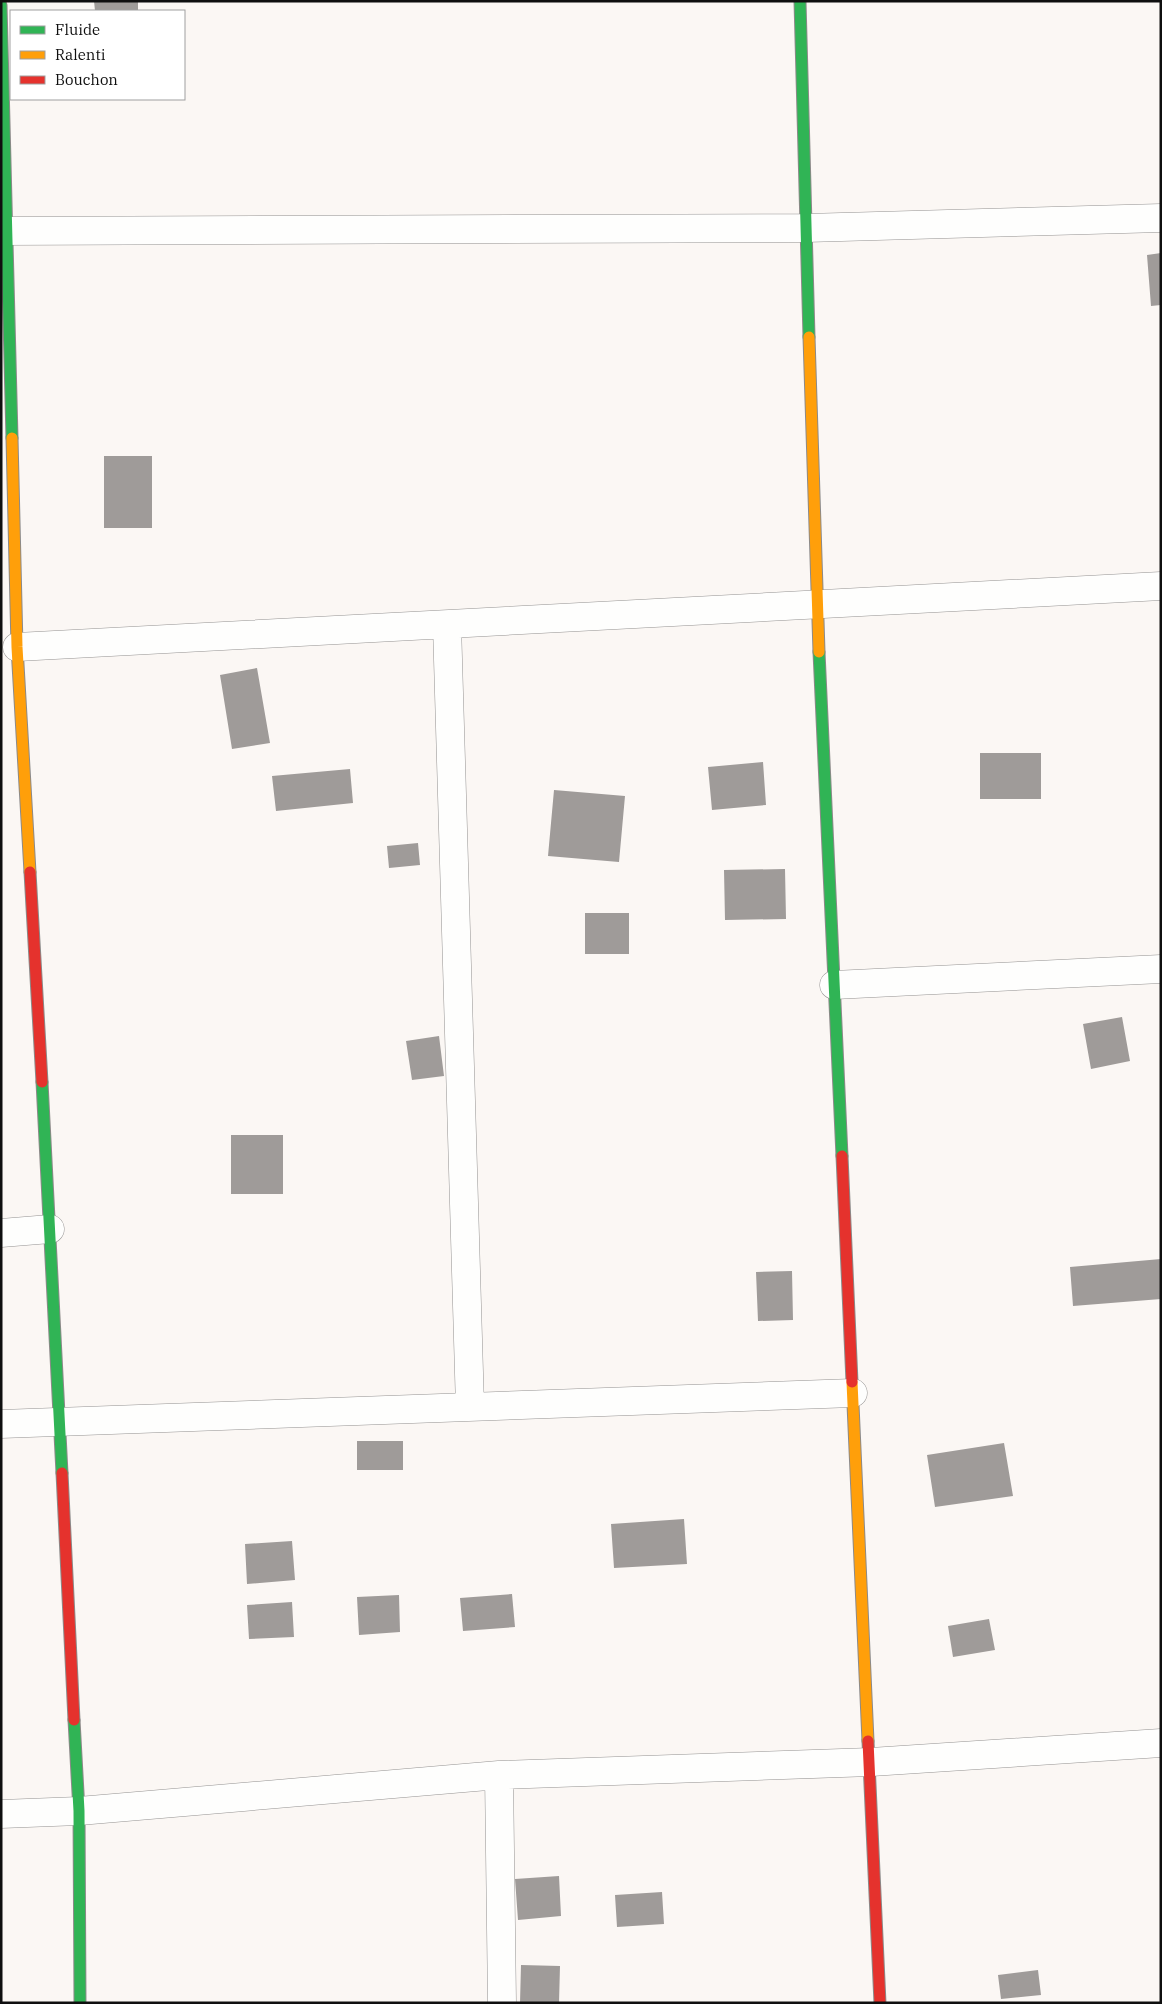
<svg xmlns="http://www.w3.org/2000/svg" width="1162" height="2004" viewBox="0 0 1162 2004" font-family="'IBM Plex Serif',serif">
<rect width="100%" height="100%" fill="#fbf7f4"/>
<path fill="#9f9b99" d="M94,1H138V11H95Z
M1161,253V305L1151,306L1147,255Z
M104,456H152V528H104Z
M257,668L270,743L232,749L220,675Z
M980,753H1041V799H980Z
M763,762L766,805L712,810L708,767Z
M350,769L353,803L276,811L272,776Z
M554,790L625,796L619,862L548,856Z
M418,843L420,865L389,868L387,846Z
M785,869L786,919L725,920L724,870Z
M585,913H629V954H585Z
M1122,1017L1130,1061L1091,1069L1083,1024Z
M439,1036L444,1076L412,1080L406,1041Z
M231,1135H283V1194H231Z
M1161,1259V1299L1073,1306L1070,1267Z
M792,1271L793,1320L758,1321L756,1272Z
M357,1441H403V1470H357Z
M1004,1443L1013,1496L935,1507L927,1455Z
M684,1519L687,1564L614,1568L611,1524Z
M292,1541L295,1580L247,1584L245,1544Z
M512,1594L515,1627L463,1631L460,1598Z
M399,1595L400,1632L359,1635L357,1597Z
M292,1602L294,1637L249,1639L247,1605Z
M989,1619L995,1650L953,1657L948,1626Z
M559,1876L561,1916L518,1920L515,1879Z
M662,1892L664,1924L617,1927L615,1895Z
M521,1965L560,1966L559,2003H520Z
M1038,1970L1041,1995L1001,1999L998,1975Z"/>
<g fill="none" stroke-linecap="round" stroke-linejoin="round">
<defs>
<path id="street" d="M1,231L806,228L1161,218
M447,625L470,1407
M17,647L1161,586
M834,985L1161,969
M1,1233L50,1229
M1,1424L853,1393
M499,1775L502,2003
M1,1814L79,1811L499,1775L871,1762L1161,1743"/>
<path id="fast" d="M800,1L809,337
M1,5L12,438
M819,652L842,1156
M42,1082L62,1473
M74,1720L79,1811L80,2003"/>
<path id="slow" d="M809,337L819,652
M12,438L17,647L30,872
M852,1382L868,1741"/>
<path id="jam" d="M30,872L42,1082
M842,1156L852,1382
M62,1473L74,1720
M868,1741L880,2003"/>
</defs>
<use href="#street" stroke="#959392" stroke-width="29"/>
<use href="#fast" stroke="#8c8a89" stroke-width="13"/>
<use href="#slow" stroke="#8c8a89" stroke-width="13"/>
<use href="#jam" stroke="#8c8a89" stroke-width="13"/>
<use href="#street" stroke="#fefefd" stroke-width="28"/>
<use href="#fast" stroke="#30b455" stroke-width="11"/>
<use href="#slow" stroke="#ff9f0a" stroke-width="11"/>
<use href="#jam" stroke="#e5322d" stroke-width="11"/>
</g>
<rect width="1162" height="2004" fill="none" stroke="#0f0f0f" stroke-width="5"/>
<rect x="10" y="10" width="175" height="90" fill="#ffffff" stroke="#9f9f9f"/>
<rect x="20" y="26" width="25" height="8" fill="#30b455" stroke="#9f9f9f"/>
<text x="55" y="35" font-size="15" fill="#0f0f0f">Fluide</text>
<rect x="20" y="51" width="25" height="8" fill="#ff9f0a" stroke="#9f9f9f"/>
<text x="55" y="60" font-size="15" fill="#0f0f0f">Ralenti</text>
<rect x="20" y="76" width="25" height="8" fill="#e5322d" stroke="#9f9f9f"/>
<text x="55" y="85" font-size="15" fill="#0f0f0f">Bouchon</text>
</svg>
